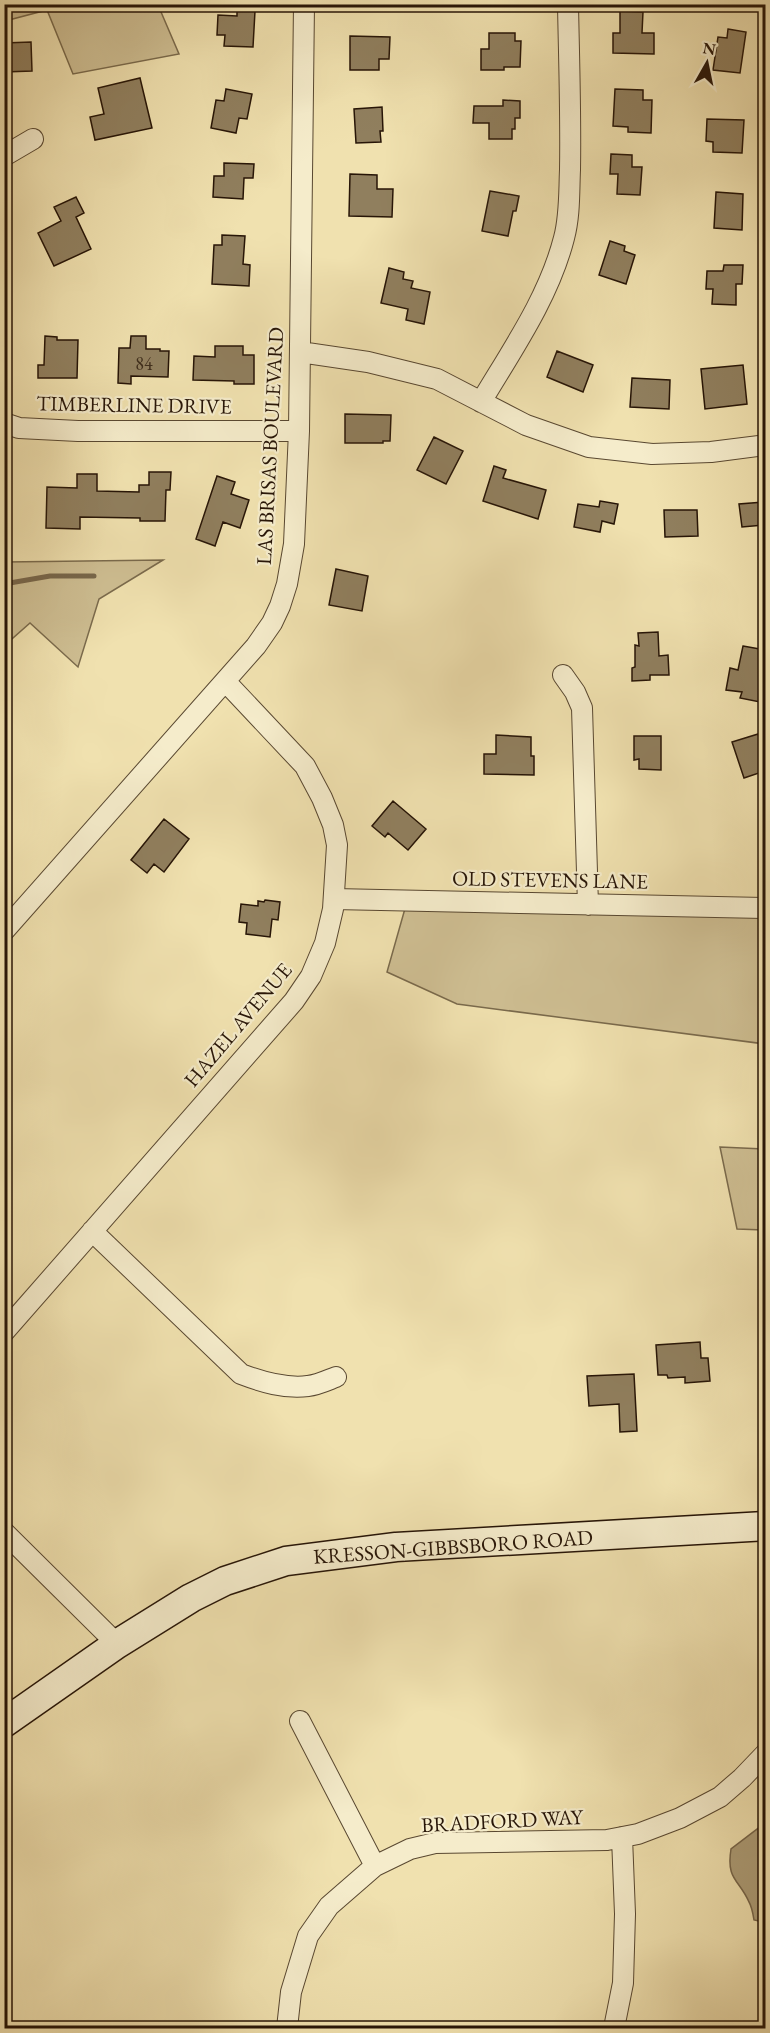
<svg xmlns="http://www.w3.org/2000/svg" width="770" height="2033" viewBox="0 0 770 2033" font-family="'EB Garamond',serif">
<rect width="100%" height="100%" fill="#f0e1af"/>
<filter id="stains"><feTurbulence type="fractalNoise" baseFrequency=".00333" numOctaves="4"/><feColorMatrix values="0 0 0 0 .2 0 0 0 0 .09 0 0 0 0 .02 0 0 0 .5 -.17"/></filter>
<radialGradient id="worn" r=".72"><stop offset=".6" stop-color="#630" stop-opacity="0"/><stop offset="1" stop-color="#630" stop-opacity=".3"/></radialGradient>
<path fill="#cebe92" stroke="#7a6a4c" stroke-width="1.5" d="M4,5H158L179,54L73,74L47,10L5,21Z
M163,560L99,599L78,667L30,623L5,645V562Z
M406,905L765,910V1044L457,1004L387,972Z
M720,1147L765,1149V1230L737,1229Z"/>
<path fill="#ac9c76" stroke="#77664a" stroke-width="1.5" d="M765,1823L766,1920L763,1922L754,1920C753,1914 752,1907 749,1902C739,1879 726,1880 731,1849Z"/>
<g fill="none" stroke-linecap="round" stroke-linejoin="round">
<path stroke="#77664a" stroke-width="5" d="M4,584L50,576H94"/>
</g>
<path fill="#907f5e" stroke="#271507" stroke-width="1.5" d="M237,10L255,11L253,47L224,46L225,35H217L218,15L237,16Z
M620,11L643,12L642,33H654V54L613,53V33H620Z
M728,29L746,32L740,73L713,70L718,37L727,38Z
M489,33H515V41H521L520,67H504V70H481V49H489Z
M350,36L390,37L389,59H379V70H350Z
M31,42L32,71L4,72V43Z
M140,78L152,128L95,140L90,117L104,114L98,88Z
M226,89L252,94L247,119L239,118L236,133L211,128L216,100L224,101Z
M615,89L643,90V100H652L651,133L628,132V127L613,126Z
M503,100L520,101V118H515V129H512V139H489V123H473L474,106H503Z
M382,107L383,131H380L381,142L356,143L354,109Z
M707,119L744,120L742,153L713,152V142L706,141Z
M611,154L632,155V167H642L640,195L617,194L618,174H610Z
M224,163L254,164L253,178H244L243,199L213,197L214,176H224Z
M350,174L377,175V189H393L392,217L349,216Z
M490,191L519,196L516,211H513L508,236L482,231Z
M716,192L743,194L742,230L714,228Z
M76,197L84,213L76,217L91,249L54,266L38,233L61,221L54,207Z
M222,235L245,236L243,264L250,265L249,286L212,284L214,245H222Z
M610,241L625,246L624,251L635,255L626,284L599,275Z
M724,265H743L742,284H736V305L712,304L713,289H706L707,271H723Z
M389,268L404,272L403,279L413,281L411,288L430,292L424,324L406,320L408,309L381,303Z
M45,336L57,337V340H78L77,378H38V365H44Z
M131,336H146V349H160V351H169L168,377L131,376V384L118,383L119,348H130Z
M215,346H243V355H254V384H234V381L193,380L194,356L215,357Z
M557,351L593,365L583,392L547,377Z
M743,365L747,404L705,409L701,369Z
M632,378L670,380L669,409L630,407Z
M345,414L391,415L390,441H383V443H345Z
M434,437L463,451L446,484L417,470Z
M494,466L506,470L503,478L546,490L538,519L483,501Z
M149,472H171L170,490H166L165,521H140V518L80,517V529L46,528L47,487L77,488V474H97V491L139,492V485H149Z
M217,476L235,482L231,494L249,500L240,528L223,522L215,546L196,539Z
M600,501L618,504L614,524L602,521L600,532L574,527L578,504L599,507Z
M765,502V525L742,527L739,504Z
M664,510H697L698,536L665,537Z
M336,569L368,576L362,611L329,605Z
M658,632L659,656L668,655L669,675H650V680L632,681V668L635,667V645L639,646L638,633Z
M743,646L765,650V703L740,698L742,692L726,690L730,668L738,670Z
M758,734L765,756V771L744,778L732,742Z
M496,735L531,737V756H534V775L484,774V754H496Z
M634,736H661V770L639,769V759L634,760Z
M393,801L426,829L408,850L388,833L385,837L372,826Z
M164,819L189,839L164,872L154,864L147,873L131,860Z
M265,900L280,902L278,920L272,919L270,937L246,934L247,923L239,922L241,904L258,906V901L264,902Z
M700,1342L701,1358H708L710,1381L685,1383V1377L668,1378L667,1375H658L656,1345Z
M634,1374L637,1431L620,1432L619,1404L589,1406L587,1376Z"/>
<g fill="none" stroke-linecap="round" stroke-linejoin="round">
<defs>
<path id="street" d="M4,156L33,139
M300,352L368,362L437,379L526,425L589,447L652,454L711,452L766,445
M481,402C512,350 549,297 564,238C570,216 569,192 570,170C571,115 569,60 568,4
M4,423L19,428L78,431H299
M563,675L575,692L582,708L588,905
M334,899L766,908
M4,931L256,646L272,623L280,606L287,584L294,544L299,431L304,4
M92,1231L241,1374C262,1382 285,1389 308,1386C318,1385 328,1380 336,1377
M4,1332L294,1001L311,976L325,943L333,909L337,845L333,825L322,798L305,766L225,681
M4,1532L117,1644
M300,1721L375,1866
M287,2028L291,1992L308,1936L329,1906L375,1866L410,1849L435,1843L607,1840L638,1834L680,1818L720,1797L742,1778L766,1753
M614,2028L623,1983L625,1914L622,1837"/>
<path id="secondary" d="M4,1723L117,1644L191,1598L225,1581L286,1561L396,1547L766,1526"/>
</defs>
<use href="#street" stroke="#594831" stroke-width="22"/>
<use href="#secondary" stroke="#271507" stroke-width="31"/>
<use href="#street" stroke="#f5eccb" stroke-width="20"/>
<use href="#secondary" stroke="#f5eccb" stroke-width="28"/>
</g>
<g text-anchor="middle" stroke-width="4.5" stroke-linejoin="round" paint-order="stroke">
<g font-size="18" fill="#41301d">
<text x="144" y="370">84</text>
</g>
<g font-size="21" fill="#271507" stroke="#f5eccb">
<text transform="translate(134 405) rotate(1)" y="7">TIMBERLINE DRIVE</text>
<text transform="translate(270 446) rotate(-87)" y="7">LAS BRISAS BOULEVARD</text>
<text transform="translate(550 880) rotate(1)" y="7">OLD STEVENS LANE</text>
<text transform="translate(238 1025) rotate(-50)" y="7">HAZEL AVENUE</text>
<text transform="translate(453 1547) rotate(-4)" y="7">KRESSON-GIBBSBORO ROAD</text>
<text transform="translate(502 1821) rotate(-3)" y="7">BRADFORD WAY</text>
</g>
</g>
<rect width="770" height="2033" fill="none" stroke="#f0e1af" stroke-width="24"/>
<rect x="6" y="6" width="758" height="2021" fill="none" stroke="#271507" stroke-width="3"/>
<rect x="12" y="12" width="746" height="2009" fill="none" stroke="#271507" stroke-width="1.5"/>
<g transform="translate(707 63) rotate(9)" stroke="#f5eccb" stroke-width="4.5" paint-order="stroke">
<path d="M0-4.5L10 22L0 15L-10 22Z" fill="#271507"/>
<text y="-9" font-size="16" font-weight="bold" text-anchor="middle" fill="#271507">N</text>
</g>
<rect width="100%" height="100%" filter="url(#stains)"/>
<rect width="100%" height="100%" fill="url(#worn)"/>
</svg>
